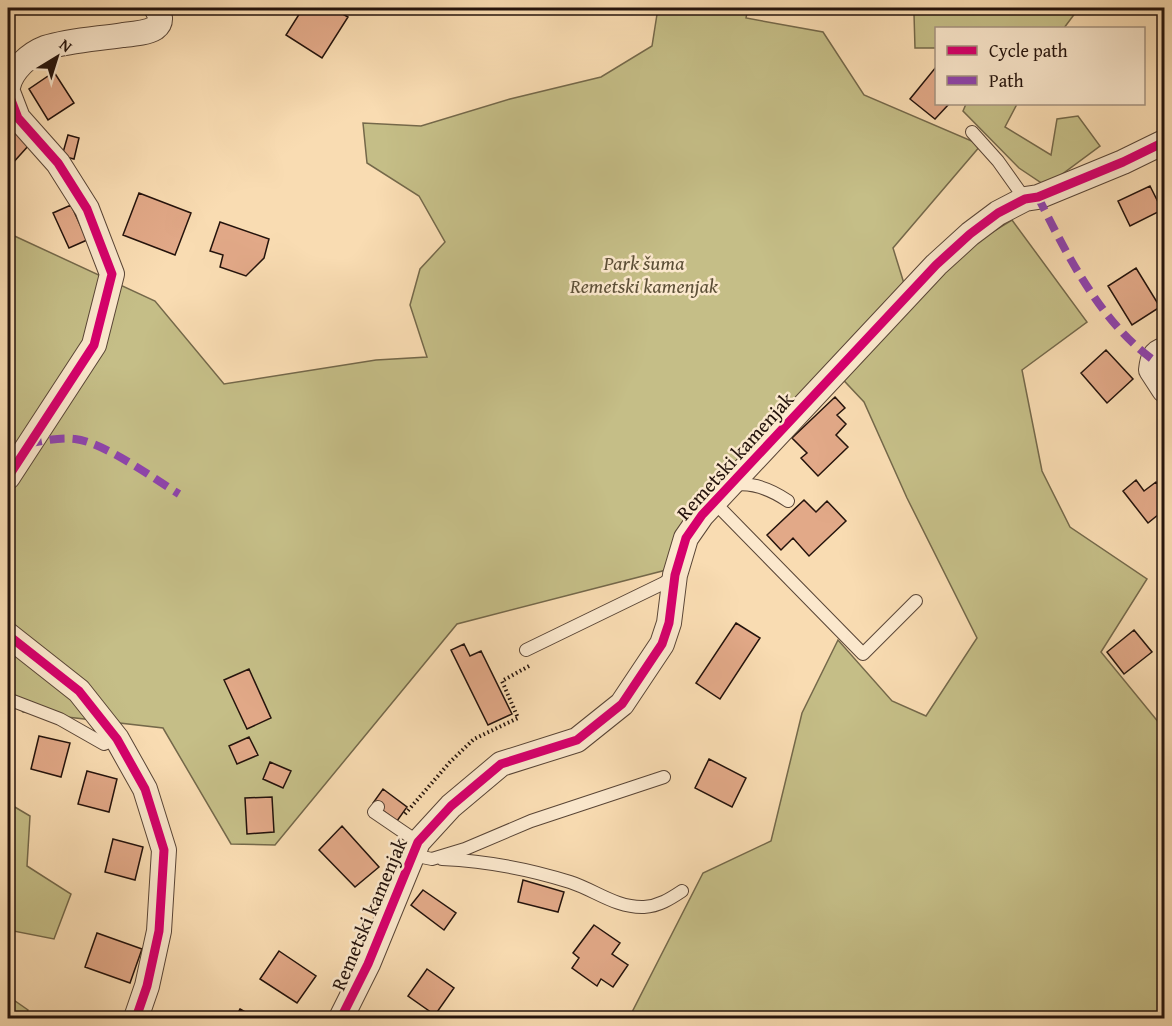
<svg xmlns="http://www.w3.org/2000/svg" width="1172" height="1026" viewBox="0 0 1172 1026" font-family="'Gentium Book Plus',serif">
<rect width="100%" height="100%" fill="#f9dcb2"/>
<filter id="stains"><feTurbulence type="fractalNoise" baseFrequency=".00333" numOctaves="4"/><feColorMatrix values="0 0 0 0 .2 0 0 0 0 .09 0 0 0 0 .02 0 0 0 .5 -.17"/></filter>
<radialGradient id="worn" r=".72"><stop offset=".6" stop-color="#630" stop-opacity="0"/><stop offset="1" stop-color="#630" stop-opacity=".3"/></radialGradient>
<path fill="#c5be87" stroke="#74684a" stroke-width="1.5" d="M658,8H748L746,18L823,32L864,95L981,145L893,248L911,306L974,243L1012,220L1087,322L1022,370L1042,471L1070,527L1147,579L1101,652L1164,729V1018H629L703,873L771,841L802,713L838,640L892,701L926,716L977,638L907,498L864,402L831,367L670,569L457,624L275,845L231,844L163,728L23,712L8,695V233L155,301L224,384L376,360L427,357L410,305L420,269L445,242L419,196L367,163L363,123L421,126L510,99L601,77L652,46Z
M907,8H1079L1064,28H936V48H915L914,14Z
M966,104H1017L1005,127L1051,155L1057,119L1078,116L1100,146L1046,186L1019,168L963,111Z
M8,803L30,816L27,866L71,894L54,939L8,930Z
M8,996L28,1010L25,1018H8Z"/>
<path fill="#e2a988" stroke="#24130c" stroke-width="1.5" d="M303,8H332L348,17L322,58L286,35Z
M936,67V104H949L935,119L910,99Z
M54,72L74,103L48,120L29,89Z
M8,126L29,145L11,165L8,163Z
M68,135L79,138L74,159L62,156Z
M1150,186L1162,210L1130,226L1118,201Z
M139,193L191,213L175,255L123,235Z
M71,205L87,240L69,248L53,213Z
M220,222L269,239L264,258L246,276L220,267L223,255L210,251Z
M1136,268L1160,307L1132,325L1108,286Z
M1106,350L1133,379L1107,403L1081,373Z
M835,397L845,408L837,415L846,424L836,435L848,447L818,476L801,458L807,453L792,438Z
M1136,480L1144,491L1156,482L1164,493V510L1148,523L1123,491Z
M804,500L816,512L827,501L846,521L809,556L793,538L781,550L767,535Z
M736,623L760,638L720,699L696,683Z
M1134,630L1152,652L1124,674L1107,652Z
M464,644L470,656L481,651L512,714L488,725L451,650Z
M249,669L271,718L247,729L224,680Z
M39,736L70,743L61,777L31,769Z
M249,737L258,755L237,764L229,746Z
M709,759L746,778L732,807L695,788Z
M270,762L291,771L283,788L263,779Z
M87,771L117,779L109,812L78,804Z
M383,789L407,807L397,821L373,803Z
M272,797L274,832L247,834L245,798Z
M342,826L379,867L355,887L319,850Z
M113,839L143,847L135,880L105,872Z
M523,880L564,892L558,912L518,902Z
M423,890L456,913L444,930L411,905Z
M594,925L620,943L612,954L628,965L613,987L601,979L597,986L572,968L579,958L573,953Z
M97,933L142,949L130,983L85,967Z
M279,951L316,976L297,1003L260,979Z
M427,969L454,988L435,1015L408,996Z
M240,1009L256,1018H235Z"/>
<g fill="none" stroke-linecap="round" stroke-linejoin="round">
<defs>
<path id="service" d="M972,132L998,161L1025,199
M733,485C753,482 772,490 788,501
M714,502L863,654L916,601
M526,650L664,583L674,576
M8,699L60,719L104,744L117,739
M378,807L374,812L418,842
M412,855L432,859L465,849L531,821L664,777
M442,859C485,861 529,869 570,882C595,890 616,908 644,907C659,906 670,899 682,891"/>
<path id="minor" d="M8,87C11,71 29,54 45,48C70,40 98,39 123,35C133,34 147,33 155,28C163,22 160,14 156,8
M8,92L18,118L58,163L87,209L112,274L94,345L8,477
M1164,350C1154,352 1152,360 1151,370L1164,390
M8,635L79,691L117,739L145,789L164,850L159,931L147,986L136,1018
M341,1018L368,964L418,842L451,806L501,764L577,740L622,704L662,644L669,623L675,575L686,538L702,515L936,265L970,234L998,213L1025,199L1038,197L1123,162L1164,142"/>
</defs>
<use href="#service" stroke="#594536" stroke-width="14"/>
<use href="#minor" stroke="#594536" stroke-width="26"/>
<path stroke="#24130c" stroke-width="4" stroke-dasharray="1.5 3" stroke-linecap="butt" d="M405,814L450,762L474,739L518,718L502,681L529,666"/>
<use href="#service" stroke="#fbe8cd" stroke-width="12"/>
<use href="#minor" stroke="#fbe8cd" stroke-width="24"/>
<path stroke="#8e44ad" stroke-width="8" stroke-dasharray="15 8" stroke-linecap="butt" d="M1038,197C1066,253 1100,321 1152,359
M27,444C43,441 59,437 75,439C103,442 153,478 179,494"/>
<defs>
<path id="cycleway" d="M8,92L18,118L58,163L87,209L112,274L94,345L8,477
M8,635L79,691L117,739L145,789L164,850L159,931L147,986L136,1018
M341,1018L368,964L418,842L451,806L501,764L577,740L622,704L662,644L669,623L675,575L686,538L702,515L936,265L970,234L998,213L1025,199L1038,197L1123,162L1164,142"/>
</defs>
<use href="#cycleway" stroke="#fbe8cd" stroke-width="13"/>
<use href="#cycleway" stroke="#d6006c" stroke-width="9"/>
</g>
<g text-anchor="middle" stroke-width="5" stroke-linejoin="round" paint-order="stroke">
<g font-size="20" font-style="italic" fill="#5c4f37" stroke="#fbe8cd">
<text x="644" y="270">Park šuma<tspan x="644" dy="23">Remetski kamenjak</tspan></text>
</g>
<g font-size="20" fill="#24130c" stroke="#fbe8cd">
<text transform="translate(735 456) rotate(-48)" y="7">Remetski kamenjak</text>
<text transform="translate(369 914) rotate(-67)" y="7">Remetski kamenjak</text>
</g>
</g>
<rect width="1172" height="1026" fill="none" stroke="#f9dcb2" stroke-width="30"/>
<rect x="9" y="9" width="1154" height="1008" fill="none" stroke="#24130c" stroke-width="3"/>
<rect x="15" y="15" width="1142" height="996" fill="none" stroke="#24130c" stroke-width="1.5"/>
<rect x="935" y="27" width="210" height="78" fill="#fbe8cd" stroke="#a59380" stroke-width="1.5"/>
<rect x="947" y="46" width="30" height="9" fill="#d6006c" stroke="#a59380" stroke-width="1.5"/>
<text x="989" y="57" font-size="18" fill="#24130c">Cycle path</text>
<rect x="947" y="76" width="30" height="9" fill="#8e44ad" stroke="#a59380" stroke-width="1.5"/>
<text x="989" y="87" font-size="18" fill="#24130c">Path</text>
<g transform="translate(57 57) rotate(38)" stroke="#fbe8cd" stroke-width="4.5" paint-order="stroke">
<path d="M0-4.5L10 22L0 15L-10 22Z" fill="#24130c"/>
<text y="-9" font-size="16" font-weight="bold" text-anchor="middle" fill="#24130c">N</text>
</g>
<rect width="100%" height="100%" filter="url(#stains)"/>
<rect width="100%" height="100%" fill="url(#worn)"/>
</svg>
